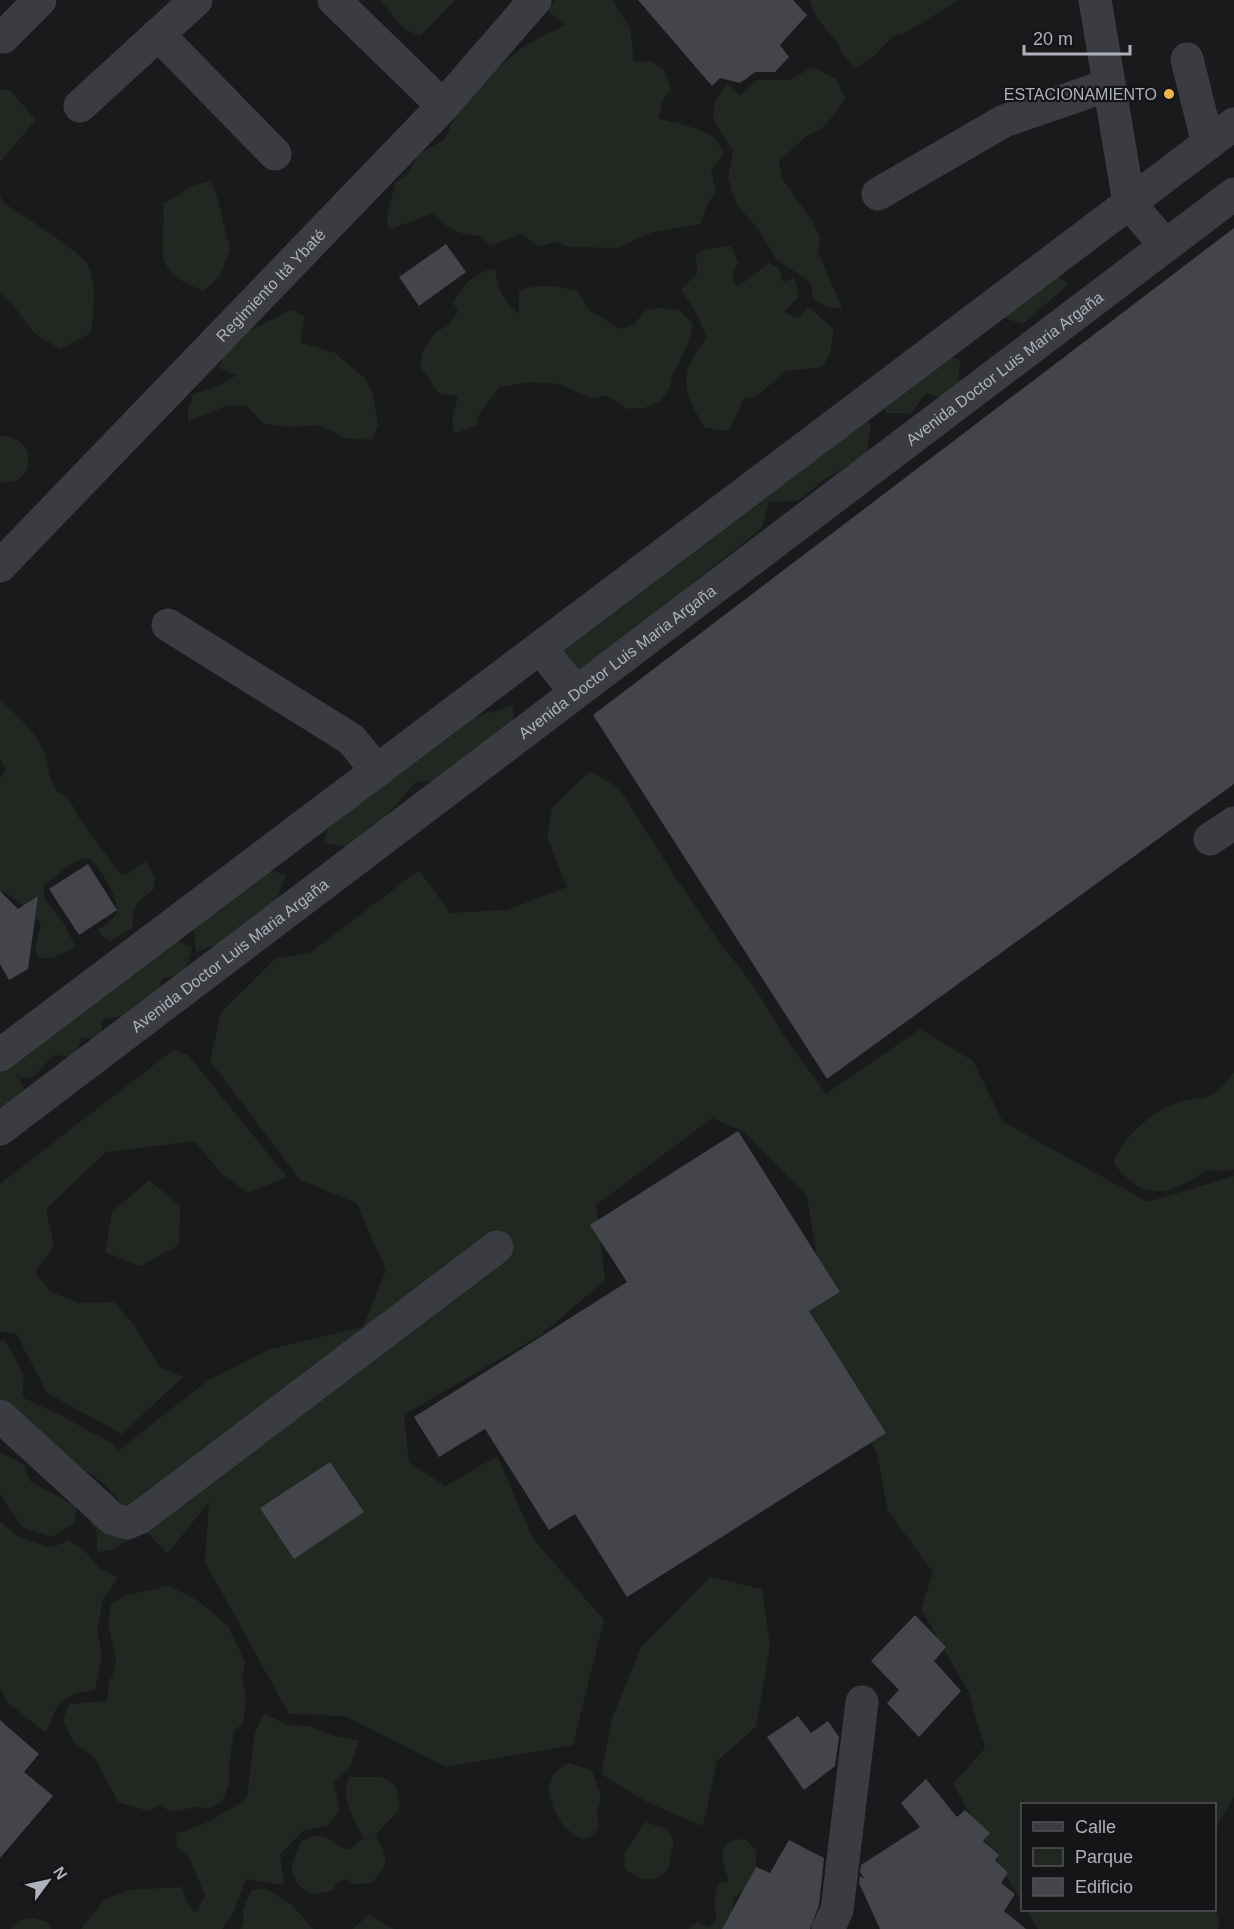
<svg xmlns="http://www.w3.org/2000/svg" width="1234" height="1929" viewBox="0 0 1234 1929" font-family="Helvetica,sans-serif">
<rect width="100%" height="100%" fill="#1a1a1d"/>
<path fill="#202821" d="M380,0H455L420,36L404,29Z
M556,0H613C617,11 626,18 630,29C632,33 632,55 634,62L652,61L665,71L671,89L663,99L658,118C675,125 704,126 716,140C719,144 721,149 724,153L711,171L716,192L706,207L701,224L653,232L617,248L571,247L555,242L539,247L521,234L490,246L482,236C456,234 451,231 433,213L389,230L387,217L395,183L407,175L419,154L445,139L460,105L494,71L520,49L542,36L566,25L546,10Z
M810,0H959L905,33L893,36L874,56L855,68L842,53L835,39L824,27L814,13Z
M813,67L836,79L845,98L833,116L822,128L807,136L779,161L782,178L813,222L820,238L818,252L842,308H829L813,298L811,283L775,258L759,230L736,204L728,178L733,151L713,119L715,101L727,84L740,96L757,80H789Z
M0,89L11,91L36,120L0,162Z
M211,181L217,197L230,250L220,275L204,291C147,270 167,251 163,203L178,196L190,186Z
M0,196L4,203C20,214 80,251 87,264C98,285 93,311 91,333L60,349L34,333L13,305L0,293Z
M731,246L738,263L732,276L735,285C747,284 758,270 769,263L779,268L783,282L794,278L799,296L784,312L798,318L809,307L834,330L830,354L822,367L786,371L756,397L744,398L729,431L704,427C691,403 679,388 691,361C694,353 702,346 706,337L698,316L681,289L697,274L696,255L704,249Z
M495,268C498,290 502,299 519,314V291C539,283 557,286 577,291L590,311L621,329L634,324L646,310L662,308L679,310L693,324L688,344L672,377L670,387L661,401L644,408L627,409L607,395L591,398L559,384L530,382L500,387L480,412L477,425L454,434L452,417L458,396L439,394L420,366L423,351L429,341L436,332L449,325L458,312L453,302C467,283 471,274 495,268Z
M1049,271L1069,284L1023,324L1004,318L1000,305Z
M291,310L305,316L300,342L335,353L366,379L373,395L378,425L372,440L344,438L320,425L289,427L264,424L247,406L228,405L188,422V407L194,394L216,387L237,375L219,368L224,353L243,334Z
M938,356L960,359L958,389L939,397L926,393L911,413H886L878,398Z
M845,417L871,422L867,455L823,480L800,500L769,502L762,528L694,582L580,679L559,654L757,497L776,490L794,468Z
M0,436C40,435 36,488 0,482Z
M0,700C14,712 40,736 45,754C49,767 48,778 56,789C61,796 58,790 64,795C70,800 76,810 79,818L122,876L126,875L146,861L155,878L154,889C138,901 130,907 133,928L110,941L103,937L97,930L108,923L117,914C117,893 104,876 91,859C72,856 57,878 43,886L45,899L64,923L75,946C63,955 53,959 38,958L35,949L41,923L18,901L4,892L0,893V778L6,769L0,759Z
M512,706L514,714L510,743L461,783L417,781L357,849L323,843L334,809L462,721Z
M590,771L619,788L670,869L716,937L755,988L784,1036L826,1094L920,1029L973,1061L1003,1122L1148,1202L1234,1176V1797L1215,1828L1214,1804H1022V1903L953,1784L985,1748L968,1691L921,1609L933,1572L888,1511L877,1454L792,1273L817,1258L807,1196L744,1132L712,1118L596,1205L605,1280L541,1335L404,1415L409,1462L445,1486L497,1456L534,1540L604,1620L573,1745L446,1767L345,1716L289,1714L205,1562L209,1502L167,1554L103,1483L0,1410V1341L5,1340L24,1376L22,1397L62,1416L113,1444L118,1451L207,1381L270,1349L363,1327L386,1270L356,1203L300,1180L210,1061L221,1012L275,959L311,952L419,870L450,913L507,910L567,887L547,837L552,808Z
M261,868L286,875L274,908L237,938L196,952L193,921Z
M169,936L192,948L184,974L161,979L156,1004L120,1017L102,1019V1038H82L75,1057L54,1055L33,1077L20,1078L14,1071L25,1089L0,1109V1071Z
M173,1050L188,1055L287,1177L248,1193L223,1175L194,1141L106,1152L46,1209L54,1246L35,1272L51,1292L80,1303L114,1302L135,1326L160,1367L183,1377L122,1434L47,1393L16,1333L0,1332V1184Z
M1234,1072V1169C1222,1173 1215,1169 1206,1171C1200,1173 1193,1180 1186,1183C1154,1199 1136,1191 1114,1164C1118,1139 1155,1110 1179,1102C1188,1099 1198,1100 1207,1097C1218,1093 1228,1081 1234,1072Z
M149,1180L180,1206L179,1245L140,1266L105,1252L112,1212Z
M0,1452L24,1465L30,1481L77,1507L74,1524L52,1537L22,1527L0,1494Z
M108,1506L127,1523L131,1539L111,1550L97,1552V1533L89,1520Z
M0,1522L19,1537L51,1548L69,1540L85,1551L99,1568L118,1578L103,1599L97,1631L102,1655L95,1690C58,1696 60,1699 46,1733L8,1703L0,1688Z
M710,1577L762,1589L770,1646L756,1727L717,1761L703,1826L649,1803L601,1774L613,1716L641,1647Z
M169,1586L197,1600L228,1626L245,1662L242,1679L246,1697L243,1723L234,1731L229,1767V1784L222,1802L209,1808L196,1807L172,1812L158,1805L148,1811L118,1802L94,1756L74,1743L63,1720L69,1704L107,1701L109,1682L113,1674L116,1659L108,1624L111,1603L127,1595Z
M264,1713L287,1725L308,1726L331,1735L359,1741L350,1767L333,1783L340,1809L329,1825L303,1831L280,1855L284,1885L246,1879L233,1913L222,1929H81L104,1900L129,1890L182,1887L188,1904L195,1913L205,1896L190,1859L177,1846L176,1833C203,1827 225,1813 247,1798L255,1732Z
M568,1763L592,1770L601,1797L597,1812L599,1828L589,1838L581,1839L564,1827L554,1810L548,1789L554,1773Z
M349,1777H383L396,1787L400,1804L399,1810L375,1835L383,1849L386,1864L372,1883L355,1884L345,1879L335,1883L334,1890C315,1897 295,1893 292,1868C292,1860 298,1849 301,1841C307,1840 315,1835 321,1836C333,1838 337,1848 349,1850L364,1838C355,1822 339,1796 349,1777Z
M645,1822L666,1829L674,1840L669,1865L665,1874C646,1883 641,1881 625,1869L624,1854Z
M736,1839L746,1840L757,1851C755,1875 756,1883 734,1897L731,1920L726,1929H688L697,1922L709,1927L717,1919C713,1906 714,1896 719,1883L729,1881C724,1864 715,1847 736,1839Z
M265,1888L292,1905L313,1929H240L244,1924L243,1909L251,1891Z
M1215,1907L1219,1921L1218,1929H1038L1026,1910H1214Z
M369,1915L394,1929H352Z
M33,1918L48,1922L51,1929H10L19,1920Z"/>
<path fill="#44454a" d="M638,0H793L807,15L780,45L789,57L775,72H755L740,83L720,78L712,86Z
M1234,228V784L827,1079L593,715Z
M446,244L466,272L419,306L399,277Z
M88,864L117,910L79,935L49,889Z
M0,891L18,909L38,896L28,969L9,980L0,964Z
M738,1131L840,1292L809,1311L886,1433L627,1597L575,1514L549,1530L485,1429L439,1457L414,1417L627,1282L590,1225Z
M330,1462L364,1512L294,1559L260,1508Z
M915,1615L946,1647L934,1661L961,1691L919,1737L887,1703L899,1690L871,1661Z
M798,1716L811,1733L828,1721L839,1737L835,1766L804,1790L767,1737Z
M0,1720L39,1754L24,1772L53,1796L0,1858Z
M926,1779L957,1817L965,1810L990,1833L983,1841L999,1855L995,1860L1008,1873L1001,1883L1015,1894L1004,1911L1026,1929H880L859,1883L860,1876L865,1879L860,1872L861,1865L920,1827L901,1803Z
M789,1840L824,1858L819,1905L810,1929H722L756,1867L770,1873Z"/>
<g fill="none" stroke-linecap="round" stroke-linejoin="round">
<g stroke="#3b3c41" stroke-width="33">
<path d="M334,0L443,106"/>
<path d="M1095,0L1129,203L1166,246"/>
<path d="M158,34L275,154"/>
<path d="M3,37L40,0"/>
<path d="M1187,59L1208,144"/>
<path d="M80,106L196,0"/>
<path d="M878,194L1004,121L1109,85"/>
<path id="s1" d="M0,566L443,106L535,0"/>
<path d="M168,625L351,739L377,771"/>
<path d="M540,648L576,692"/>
<path d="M1210,839L1234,823"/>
<path d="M0,1055L1234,124"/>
<path id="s2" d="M0,1129L1234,194"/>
<path d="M0,1416L113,1519L127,1523L139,1518L497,1247"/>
<path d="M828,1929L837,1910L862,1702"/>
</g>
</g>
<circle fill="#edb742" stroke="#151518" stroke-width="2" cx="1169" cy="94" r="6"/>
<g text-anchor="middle" stroke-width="4.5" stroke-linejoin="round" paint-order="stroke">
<g font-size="16" fill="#adb1bc" stroke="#151518" text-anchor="end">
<text x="1157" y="100">ESTACIONAMIENTO</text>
</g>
<g font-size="16" fill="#adb1bc" stroke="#151518">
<text dy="6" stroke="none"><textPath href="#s1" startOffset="390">Regimiento Itá Ybaté</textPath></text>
<text dy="6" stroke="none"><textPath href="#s2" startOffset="1260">Avenida Doctor Luis Maria Argaña</textPath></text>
<text dy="6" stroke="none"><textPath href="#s2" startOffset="774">Avenida Doctor Luis Maria Argaña</textPath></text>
<text dy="6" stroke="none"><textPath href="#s2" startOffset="288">Avenida Doctor Luis Maria Argaña</textPath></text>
</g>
</g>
<rect x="1021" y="1803" width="195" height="108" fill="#151518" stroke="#52535a" stroke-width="1.5"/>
<rect x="1033" y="1822" width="30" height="9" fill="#3b3c41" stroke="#52535a" stroke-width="1.5"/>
<text x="1075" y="1833" font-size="18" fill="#adb1bc">Calle</text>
<rect x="1033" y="1848" width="30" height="18" fill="#202821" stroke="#52535a" stroke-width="1.5"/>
<text x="1075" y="1863" font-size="18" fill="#adb1bc">Parque</text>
<rect x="1033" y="1878" width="30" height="18" fill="#44454a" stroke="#52535a" stroke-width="1.5"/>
<text x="1075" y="1893" font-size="18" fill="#adb1bc">Edificio</text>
<g transform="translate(48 1881) rotate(57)" stroke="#151518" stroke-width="4.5" paint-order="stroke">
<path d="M0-4.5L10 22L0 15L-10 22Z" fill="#adb1bc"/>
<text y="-9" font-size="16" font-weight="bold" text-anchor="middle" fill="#adb1bc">N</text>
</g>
<path d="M1024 45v9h106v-9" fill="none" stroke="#adb1bc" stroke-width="3"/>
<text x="1033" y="45" font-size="18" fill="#adb1bc" stroke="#151518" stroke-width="4.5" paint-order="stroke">20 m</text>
</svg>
